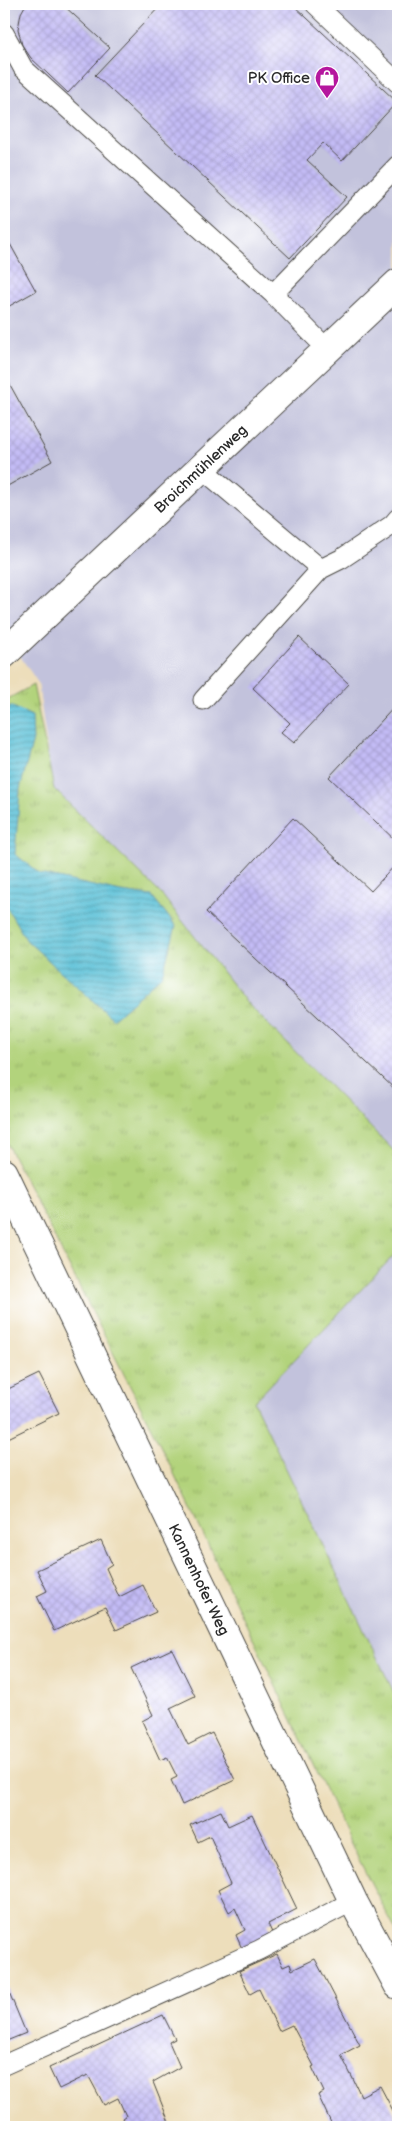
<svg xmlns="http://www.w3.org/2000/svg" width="402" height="2131" viewBox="0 0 402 2131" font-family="'Balsamiq Sans',sans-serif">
<defs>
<pattern id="grass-tufts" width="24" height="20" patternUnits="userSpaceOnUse" patternTransform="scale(1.25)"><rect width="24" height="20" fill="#b2d37b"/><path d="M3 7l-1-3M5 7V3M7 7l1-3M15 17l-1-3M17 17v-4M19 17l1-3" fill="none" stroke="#99b56a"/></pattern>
<pattern id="water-rules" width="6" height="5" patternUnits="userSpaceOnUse" patternTransform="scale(1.25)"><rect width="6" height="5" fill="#5bc1d8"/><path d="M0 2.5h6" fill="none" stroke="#4b9daf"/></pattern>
<pattern id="building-cross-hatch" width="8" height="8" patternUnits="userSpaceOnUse" patternTransform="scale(1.25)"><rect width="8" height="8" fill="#c3bbf5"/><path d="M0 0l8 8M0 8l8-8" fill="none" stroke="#a8a1d2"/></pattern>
</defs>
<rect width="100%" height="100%" fill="#fff"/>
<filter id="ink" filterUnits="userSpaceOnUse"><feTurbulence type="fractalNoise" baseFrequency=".02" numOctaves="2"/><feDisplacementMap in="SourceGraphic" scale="10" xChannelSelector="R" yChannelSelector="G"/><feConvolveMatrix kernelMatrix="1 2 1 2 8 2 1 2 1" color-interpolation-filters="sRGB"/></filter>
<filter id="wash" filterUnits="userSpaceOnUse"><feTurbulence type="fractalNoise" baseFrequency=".0096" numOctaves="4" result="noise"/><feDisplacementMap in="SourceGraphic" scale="20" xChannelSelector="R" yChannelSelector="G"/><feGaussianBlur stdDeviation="1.12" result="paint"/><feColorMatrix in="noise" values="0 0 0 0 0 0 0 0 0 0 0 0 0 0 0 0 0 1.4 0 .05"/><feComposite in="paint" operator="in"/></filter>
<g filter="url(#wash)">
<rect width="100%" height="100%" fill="#eddebb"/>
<path fill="#c2c2dc" d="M4,4H398V1155L247,1003L162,895L53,789L38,683L4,632Z
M398,1251V1701L254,1402Z"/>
<path fill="url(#grass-tufts)" stroke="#6e7f53" d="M33,685L54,789L162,895L247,1003L398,1155V1251L254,1402L398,1701V1935L357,1856L167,1459L4,1138V701Z"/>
<path fill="url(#water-rules)" stroke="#437682" d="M11,706L32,716L33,740L20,789L15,854L40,874L121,892L152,896L176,926L162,975L113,1019L27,941L4,903V714Z"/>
<g id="blocks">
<path fill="url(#building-cross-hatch)" d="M26,4H62L110,48L68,93L31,58L22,45L18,29L21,13Z
M162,4H292L397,102L342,161L323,143L307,160L347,197L290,258L95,75Z
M4,233L36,291L4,309Z
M4,374L52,461L4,488Z
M299,637L349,684L294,743L281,732L290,723L253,688Z
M398,703V843L329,777Z
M293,818L371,891L398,862V1092L206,912Z
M39,1374L59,1413L4,1440V1391Z
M101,1540L112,1564L106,1568L119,1597L143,1585L156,1612L116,1630L105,1607L54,1631L37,1596L47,1591L37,1570Z
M172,1649L195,1696L170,1708L188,1745L212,1733L235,1780L182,1805L171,1780L177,1777L167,1757L160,1760L142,1721L153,1715L131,1668Z
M221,1811L228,1826L252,1815L297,1909L268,1924L274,1937L243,1951L236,1935L245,1930L235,1908L229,1912L218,1890L231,1883L210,1836L198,1842L190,1825Z
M277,1954L283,1967L290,1964L292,1970L315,1959L360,2045L341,2055L353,2079L361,2096L380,2086L398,2120V2127H333L318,2095L324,2092L312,2067L314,2066L292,2025L279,2031L259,1989L250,1994L239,1971Z
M4,1980L26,2033L4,2042Z
M163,2015L175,2039L169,2042L180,2067L153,2082L171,2127H127L123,2118L126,2116L118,2098L104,2105L88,2075L59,2089L49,2068Z"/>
</g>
</g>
<g filter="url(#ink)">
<use href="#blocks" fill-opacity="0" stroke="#484641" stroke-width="1"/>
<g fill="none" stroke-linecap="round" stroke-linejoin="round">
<defs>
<path id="lane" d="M315,4L398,83
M4,33L23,68L273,294L328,350
M273,294L398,165
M201,468L321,569L341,559L392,525L398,518
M203,700L321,569
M4,2065L259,1950L353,1901"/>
<g id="street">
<path id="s1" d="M4,654L398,283"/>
<path id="s2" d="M4,1173L353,1901L398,1985"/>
</g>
</defs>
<use href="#lane" stroke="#484641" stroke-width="21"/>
<use href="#street" stroke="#484641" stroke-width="30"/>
<use href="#lane" stroke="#fff" stroke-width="19"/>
<use href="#street" stroke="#fff" stroke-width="28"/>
</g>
</g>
<defs>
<symbol id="shop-pin" viewBox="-11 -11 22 30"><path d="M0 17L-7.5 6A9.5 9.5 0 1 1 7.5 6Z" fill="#b5179e" stroke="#fff"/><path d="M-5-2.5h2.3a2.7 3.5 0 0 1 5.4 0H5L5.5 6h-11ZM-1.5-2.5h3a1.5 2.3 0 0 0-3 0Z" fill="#fff"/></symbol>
</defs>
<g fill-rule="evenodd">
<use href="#shop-pin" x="313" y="64" width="28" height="38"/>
</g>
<g text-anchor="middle" stroke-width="4" stroke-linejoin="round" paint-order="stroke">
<g font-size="15" fill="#2b2b2b" stroke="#fff" text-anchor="end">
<text x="310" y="83">PK Office</text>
</g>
<g font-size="15" fill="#2b2b2b" stroke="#fff">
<text dy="5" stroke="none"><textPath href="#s1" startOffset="270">Broichmühlenweg</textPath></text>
<text dy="5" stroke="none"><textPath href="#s2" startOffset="451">Kannenhofer Weg</textPath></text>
</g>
</g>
<rect width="402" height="2131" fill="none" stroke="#fff" stroke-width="20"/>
</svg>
